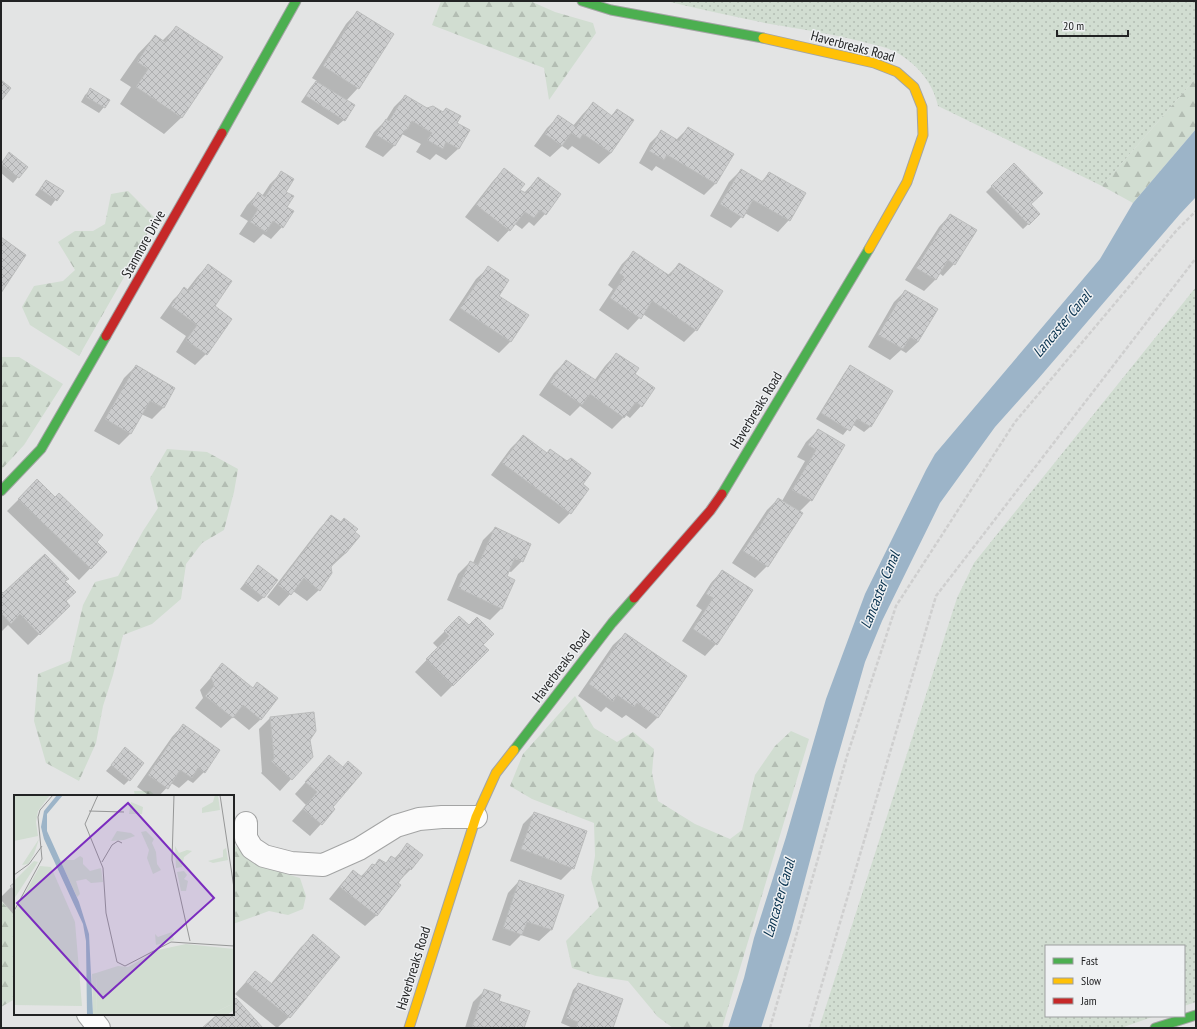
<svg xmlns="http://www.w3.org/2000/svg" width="1197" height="1029" viewBox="0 0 1197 1029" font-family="'PT Sans Narrow',sans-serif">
<defs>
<pattern id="grass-dots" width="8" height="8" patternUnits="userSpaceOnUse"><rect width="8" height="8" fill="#d1ddd1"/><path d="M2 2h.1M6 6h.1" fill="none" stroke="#b3bdb3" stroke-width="1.8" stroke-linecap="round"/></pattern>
<pattern id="forest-firs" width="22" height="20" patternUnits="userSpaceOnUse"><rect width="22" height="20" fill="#d1ddd1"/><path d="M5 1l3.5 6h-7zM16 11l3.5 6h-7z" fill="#b3bdb3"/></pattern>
<pattern id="building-cross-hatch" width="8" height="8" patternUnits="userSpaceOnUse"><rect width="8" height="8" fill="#cbcccd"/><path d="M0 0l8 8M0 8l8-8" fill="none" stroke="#aeafb0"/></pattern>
</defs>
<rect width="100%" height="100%" fill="#e3e4e4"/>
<path fill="url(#grass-dots)" d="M666,1H1196V78L1102,186L938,106C933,82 916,63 894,51C883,46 871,44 859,41C829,33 800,29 770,24C735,17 700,9 666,1Z
M1196,287V1002L1184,1006V946H1046V1016H1155L1121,1028H819L957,598L974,563Z"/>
<path fill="url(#forest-firs)" d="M441,1H530L555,12L593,23L596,33L549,100L544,68L432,25Z
M1196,78V129L1133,203L1102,186Z
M128,191L155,218L135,258L79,356L30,325L22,307L34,286L63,281L75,270L58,242L75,231H93L105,224L111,194Z
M1,357H19L63,384L24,445L1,470Z
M167,449L207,452L238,469L234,492L224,530L202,543L186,564L181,599L152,624L123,635L113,675L103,706L96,743L79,781L46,763L34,721L38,674L70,661L83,605L95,582L118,576L143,531L158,508L150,478Z
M575,696L594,728L617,742L633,732L654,749L652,773L658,801L695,824L730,839L742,830L755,775L775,746L791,731L809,739L722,1028H673L658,1017L628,981L596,976L572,968L566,941L599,907L591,879L595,856L594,823L532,799L510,786L523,754Z
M134,791H150L156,796H135Z
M233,843C250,864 275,871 300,878L306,896L303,909L288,915L269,911L233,924Z
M1,901L15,915V999L1,1007Z"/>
<path fill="#9cb4c8" d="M1196,129V197L1180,214L1038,379L995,427L940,503L882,621L865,662L834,770L791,932L761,1028H728L744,978L754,938L786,837L826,699L865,594L926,470L935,454L1100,259L1133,203Z"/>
<path fill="#0003" fill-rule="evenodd" d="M357,12L358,88L346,101L344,120L338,125L301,102L311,87L317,81L312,78L346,24Z
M176,27L182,117L164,134L120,104L131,87L120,80L138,54L155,36L162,41Z
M90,90L104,107L99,113L81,102L85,95Z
M405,96L427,109L442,113L446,109L456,123L468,130L458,149L446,160L436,154L430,160L416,152L421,144L402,134L394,146L383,157L365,147L374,132L386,120L394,107Z
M593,103L611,116L617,110L633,120L611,153L599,164L572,146L568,150L562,146L550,157L534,146L547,128L559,116L573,126L582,115Z
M688,128L715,184L704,195L656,166L652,171L639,163L650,143L661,132L676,140Z
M9,154L18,177L13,183L1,173V163Z
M1014,164L1030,204L1039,214L1023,229L986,192Z
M504,169L519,190L524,193L538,178L545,214L534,226L529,222L522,229L515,224L498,242L465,217L493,181Z
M741,170L761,182L769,173L789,220L778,232L745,213L731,228L710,216L729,182Z
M281,173L285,192L286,208L282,227L271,239L263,234L254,243L239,234L248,221L240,216L247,205L258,193L262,196L270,184Z
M46,181L62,191L51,206L35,195Z
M950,215L954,264L943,276L939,273L935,280L924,291L905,280L939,227Z
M633,253L668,275L679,264L721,291L696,330L684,342L643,314L628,330L599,310L613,289L608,285L622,264Z
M208,265L213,307L206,354L195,365L176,352L186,336L160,318L173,300L184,289L187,290L197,277Z
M488,268L497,296L527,316L510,342L499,353L449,320L476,279Z
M905,291L918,342L906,353L901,350L890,360L868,347L894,302Z
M616,354L634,374L641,406L630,418L626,415L612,429L580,406L570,416L539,395L554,373L566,361L594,381L605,366Z
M136,366L174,388L163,408L152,419L141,414L131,433L119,445L94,431L124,378Z
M850,367L891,392L870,427L864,432L852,424L843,435L816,419L845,372Z
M818,430L811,500L799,512L801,514L767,566L755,578L732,563L767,510L778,499L782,501L805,461L797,457L806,442Z
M523,436L581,484L570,513L559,524L491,475L511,448Z
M37,481L106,552L79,580L7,511Z
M331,517L340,523L346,553L334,564L331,565L319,590L307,601L293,591L279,606L267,597L320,528Z
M495,528L522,561L511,572L508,571L506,577L502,608L490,620L447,600L458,574L470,562L473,563L483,540ZM510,557L518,558V560Z
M258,566L264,597L258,602L240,589Z
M722,571L752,590L716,644L705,656L682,641L702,610L696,606L711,583Z
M68,579L65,582V602L57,617L28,645L8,625L1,632V592L3,595Z
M459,617L488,650L441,697L415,672L438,648L433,643Z
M625,634L658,717L646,729L626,715L622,718L606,707L601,712L578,696L613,645Z
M222,665L252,689L258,683L261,719L249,730L233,717L221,728L195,708L203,698L200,690Z
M270,718L309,740L291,779L280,791L261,773L262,772L259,729Z
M183,725L204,772L193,783L188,780L179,788L171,783L159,796H150L137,787L172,737Z
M125,749L129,780L124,785L106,771Z
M329,756L331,807L321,824L310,836L292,821L306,805L295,794Z
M534,813L573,868L561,880L510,861L523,824Z
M407,845L411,869L399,881L377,915L365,926L329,899L342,883L353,871L360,877L373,865L374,866L380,860L385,864L391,857L394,859Z
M519,881L551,930L539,941L521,935L510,946L492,940L508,893Z
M15,883V916L1,900V897Z
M313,936L289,1017L277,1028L235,994L255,972L270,985L301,947Z
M578,984L612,1028H573L561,1023L573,990Z
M484,991L497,1002L528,1012L523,1028H465L473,1002Z"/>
<path fill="url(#building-cross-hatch)" stroke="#bbbcbc" d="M357,11L394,34L359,89L323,66Z
M176,26L223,57L182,118L136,87L148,69L137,62L155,35L165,42Z
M1,80L11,88L1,101Z
M316,81L355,105L345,121L306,96Z
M90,88L110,100L105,108L86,97Z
M405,95L427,108L433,106L443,112L446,108L461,116L457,123L470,130L459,149L446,142L443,149L427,140L432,133L412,121L407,130H405L395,146L376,135L386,119L389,121Z
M593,102L612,116L617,109L634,120L611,153L583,134L580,139L571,133L562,146L545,134L558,115L576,127Z
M688,127L734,154L716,184L667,155L664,160L649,151L661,130L679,141Z
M9,152L28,167L19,178L1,164Z
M1014,163L1043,193L1031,204L1040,214L1029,225L991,186Z
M504,168L525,184L520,190L526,193L538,177L561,194L546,215L540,210L534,218L525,212L510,231L476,205Z
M741,169L763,182L769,172L806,193L790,221L753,200L743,218L720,204Z
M281,171L294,179L286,192L294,196L287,207L294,211L283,228L273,221L266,232L250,222L258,209L251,204L258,192L265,197Z
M46,180L64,191L57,201L40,189Z
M950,214L977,230L955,265L948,260L936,280L916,268Z
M1,237L26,255L1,293Z
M633,251L670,276L679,263L723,291L697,331L652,301L641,319L610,298L624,277L619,273Z
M208,264L232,281L215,306L232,319L207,355L186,340L197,325L171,306L184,287L189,291Z
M488,266L509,280L499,296L529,315L511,342L460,308Z
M905,290L938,309L918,342L910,337L903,349L878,335Z
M616,353L639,368L635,374L655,388L642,407L636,402L624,418L590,394L582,405L550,383L566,360L597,381Z
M136,365L175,388L164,408L150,401L131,434L105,419Z
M850,365L893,391L871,427L857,419L850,431L821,413Z
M818,429L845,445L812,501L792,490L816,450L808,445Z
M523,435L547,453L550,449L567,461L571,458L591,473L583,484L589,489L571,514L502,463Z
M37,479L55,497L59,493L103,535L97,542L107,552L91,569L18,499Z
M778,498L803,513L768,567L743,551Z
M331,515L341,522L344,518L358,529L355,532L360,536L346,553L341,554L331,567L332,573L320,591L304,578L291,595L278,585Z
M495,527L531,544L523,562L515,558L507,576L515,580L502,609L458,588L470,561L478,565Z
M45,554L69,579L65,581L76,592L66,601L70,606L40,635L20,614L11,624L1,613V591L3,593Z
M258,565L278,580L264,598L245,583Z
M722,570L753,590L717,645L693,629L713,598L706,594Z
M459,616L469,625L477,617L494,634L483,645L489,650L453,686L426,659L449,636L444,631Z
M625,633L687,676L658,718L637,703L634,707L617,695L613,702L589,684Z
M222,663L253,688L257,682L278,698L261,720L243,705L233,718L205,696L214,686L211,677Z
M314,712L316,731L310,740L313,757L292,780L271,761L274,759L270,717Z
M183,724L220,750L205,773L198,768L192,778L180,770L168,789L148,775Z
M125,747L144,763L130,781L111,765Z
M329,755L343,767L348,761L362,773L333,807L335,809L322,825L303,809L317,792L305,782Z
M534,812L587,831L574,869L521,849Z
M407,843L423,855L411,870L409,868L398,883L401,885L377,916L340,887L353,870L362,877L372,864L375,865L379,859L386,863L391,856L396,859Z
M519,880L564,895L552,930L527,922L522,935L503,928Z
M15,882V891L10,886Z
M313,934L340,957L290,1018L246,982L255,971L272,984Z
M578,983L623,999L613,1028H576L578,1022L566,1018Z
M484,989L501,995L499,1001L530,1011L524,1028L472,1027Z
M236,998L263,1028H202L218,1014H233V1001Z"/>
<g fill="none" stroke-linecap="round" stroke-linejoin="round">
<defs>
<path id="street" d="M246,823V838L252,848L264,856L291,863L323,865L359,849L396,826L419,819L442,817H476
M88,1014L99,1028"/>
<path id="fast" d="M582,1L611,10L763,38
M222,133L296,1
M1,491L41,449L106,336
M722,494L869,249
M514,750L612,623L634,598
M1155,1028L1196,1015"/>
<path id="slow" d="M763,38L874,63L897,72L914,87L922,107L923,135L907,182L869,249
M409,1028L476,817L496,773L514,750"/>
<path id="jam" d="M106,336L222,133
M634,598L710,511L722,494"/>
</defs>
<use href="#street" stroke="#a3a4a4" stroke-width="24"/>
<use href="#fast" stroke="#a3a4a4" stroke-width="11"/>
<use href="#slow" stroke="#a3a4a4" stroke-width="11"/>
<use href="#jam" stroke="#a3a4a4" stroke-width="11"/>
<path stroke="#cfcfcf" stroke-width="2.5" stroke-dasharray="4 2" stroke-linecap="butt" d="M770,1028L847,756L896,606L1015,422L1176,231L1196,211
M809,1028L936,596L1196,258"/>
<use href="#street" stroke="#fbfbfb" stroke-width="22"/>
<use href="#fast" stroke="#4caf50" stroke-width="9"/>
<use href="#slow" stroke="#ffc107" stroke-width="9"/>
<use href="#jam" stroke="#c62828" stroke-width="9"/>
</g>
<g text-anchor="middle" stroke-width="3" stroke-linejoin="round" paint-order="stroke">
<g font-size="14" fill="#222324" stroke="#eff1f3">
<text transform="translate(853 46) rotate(15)" y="5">Haverbreaks Road</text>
<text transform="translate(143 244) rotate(-61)" y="5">Stanmore Drive</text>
<text transform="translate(756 410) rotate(-59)" y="5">Haverbreaks Road</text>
<text transform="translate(561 666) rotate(-53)" y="5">Haverbreaks Road</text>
<text transform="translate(413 968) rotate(-73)" y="5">Haverbreaks Road</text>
</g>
<g font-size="15" font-style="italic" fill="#022d4a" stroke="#eff1f3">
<text transform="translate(1062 324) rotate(-50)" y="5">Lancaster Canal</text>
<text transform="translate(880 590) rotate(-68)" y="5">Lancaster Canal</text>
<text transform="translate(779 898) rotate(-74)" y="5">Lancaster Canal</text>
</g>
</g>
<g transform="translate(14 795)">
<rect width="220" height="220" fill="#e3e4e4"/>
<path d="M0,0H36L24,16L22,27L24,41L0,46ZM20,66L24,67L0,104V86ZM26,71L37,72L61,127L68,211L0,210V118ZM172,149L220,154V208L196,220H83L82,178L104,171L114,172L144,155Z" fill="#d1ddd1"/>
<path d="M201,0H204L206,15L188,18V13L199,7ZM117,7L129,12L128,19H115ZM103,36L117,38L121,41L110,45L97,46ZM132,36L140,44L138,48L142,57L143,69L147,75L139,79L133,63L135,55L127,37ZM25,44L20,59L14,69L8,70ZM161,51L165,58L173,55L178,56L170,62L168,72L162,73ZM212,53L214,65L199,68L194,66L209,62V55ZM66,61L69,63V69L76,76L87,73L89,87L77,88L72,84L62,86L66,99L63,102L46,65H60ZM170,76L173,80L170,84L174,86L172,96H167L163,77ZM158,137L160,145L142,150L141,139L144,142ZM82,178L83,220H79L78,179ZM220,208V215L213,220H196Z" fill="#d1ddd1"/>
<path d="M43,0H49L33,19V36L65,107L75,139L79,220H73L72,146L69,129L30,44L27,32L30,16Z" fill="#9cb4c8"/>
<path fill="none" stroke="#969797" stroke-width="1" d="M84,0L71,29L89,73L92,118L103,167L111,171L157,147L220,151M160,0L158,65L176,146M206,0L220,93M75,16L110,17M88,67L98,50L104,46L108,48M0,80L15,69L28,51M0,116L28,64L24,22L26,15L39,0"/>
<path fill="#7b2cbf" fill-opacity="0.15" stroke="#7b2cbf" stroke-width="2" d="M114,8L200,103L89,203L3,108Z"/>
<rect width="220" height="220" fill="none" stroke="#222324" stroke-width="2"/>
</g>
<rect width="1197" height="1029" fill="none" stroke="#222324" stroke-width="4"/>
<rect x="1045" y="945" width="140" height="72" fill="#eff1f3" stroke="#9d9fa0"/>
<rect x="1053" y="958" width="20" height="6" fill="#4caf50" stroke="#9d9fa0"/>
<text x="1081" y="965" font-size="12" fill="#222324">Fast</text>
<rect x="1053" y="978" width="20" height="6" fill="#ffc107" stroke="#9d9fa0"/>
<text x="1081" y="985" font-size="12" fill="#222324">Slow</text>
<rect x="1053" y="998" width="20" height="6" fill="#c62828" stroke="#9d9fa0"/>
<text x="1081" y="1005" font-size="12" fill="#222324">Jam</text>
<path d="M1057 30v6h71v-6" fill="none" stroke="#222324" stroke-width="2"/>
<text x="1063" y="30" font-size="12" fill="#222324" stroke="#eff1f3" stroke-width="3" paint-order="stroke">20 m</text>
</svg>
